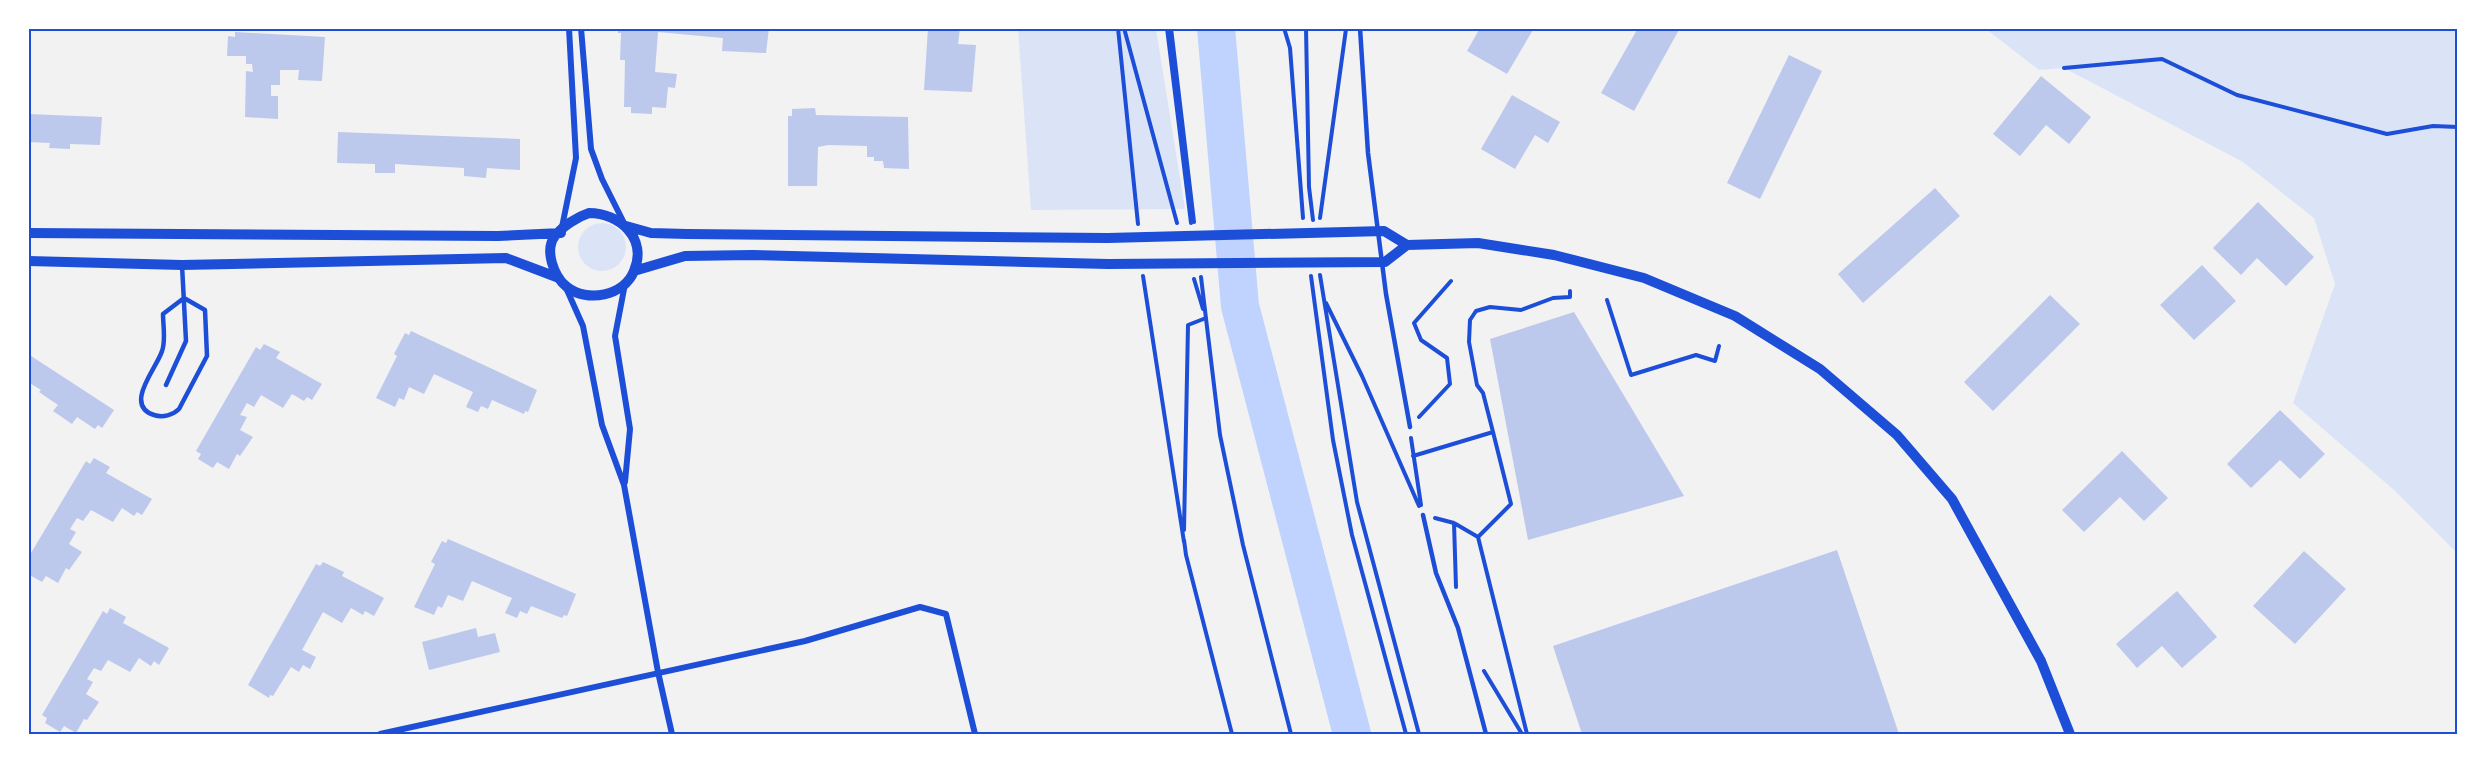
<svg xmlns="http://www.w3.org/2000/svg" width="2486" height="763" viewBox="0 0 2486 763" font-family="'Public Sans',sans-serif">
<rect width="100%" height="100%" fill="#f2f2f2"/>
<path fill="#dbe4f7" d="M1018,29H1156L1185,209L1031,210Z
M1986,29H2457V553L2394,490L2293,403L2335,284L2314,218L2243,162L2064,68L2039,70Z
M578 247a24 24 0 1 1 48 0a24 24 0 1 1-48 0Z"/>
<g fill="none" stroke-linecap="round" stroke-linejoin="round">
<path stroke="#bfd3fe" stroke-width="38" d="M1216,28L1240,306L1352,734"/>
</g>
<path fill="#bdc9ec" d="M618,28H769L766,53L722,51L723,38L658,32L655,72L677,74L675,88L668,87L666,108L652,107V114L631,113V107H624L625,60H620L621,33H618Z
M928,28H960L958,44L976,45L972,92L924,90Z
M1480,28H1534L1507,74L1467,51Z
M1638,28H1680L1634,111L1601,93Z
M235,32L325,37L322,81L298,80L299,70H280V85H271V96H278V119L245,117L246,71L253,72L252,64H246V56H227L228,36L235,37Z
M1789,55L1822,71L1760,199L1727,183Z
M2041,76L2091,117L2069,144L2046,125L2020,156L1993,134Z
M1512,95L1560,122L1548,143L1535,135L1515,169L1481,149Z
M815,108L816,115L908,117L909,169L884,168L883,161H874V157H867V146L828,145L818,147L817,186H788V116H792V109Z
M28,114L102,117L100,145L70,144V149L49,148L50,143L28,142Z
M338,132L520,139V170L487,168L486,178L464,176V168L395,164V173H375V164L337,163Z
M1935,188L1960,216L1863,303L1838,274Z
M2258,202L2314,257L2286,286L2257,258L2241,275L2213,248Z
M2202,265L2236,301L2194,340L2160,305Z
M2050,295L2080,324L1993,411L1964,382Z
M1574,312L1684,496L1528,540L1490,339Z
M411,331L537,390L528,412L525,411L524,414L492,400L488,409L481,406L478,412L466,407L473,392L434,374L424,394L409,387L404,400L399,398L395,407L376,398L397,356L394,354L405,333L409,335Z
M264,344L280,352L276,358L322,384L312,400L307,397L304,401L292,394L283,408L261,395L254,407L247,403L240,415L247,417L240,430L253,437L240,456L237,454L229,469L217,462L213,468L198,459L201,454L196,451L256,347L260,350Z
M28,354L114,410L102,428L98,425L95,429L77,417L72,424L53,411L58,405L39,392L41,390L28,382Z
M2280,410L2325,454L2300,479L2280,460L2251,488L2227,464Z
M2122,451L2168,498L2144,521L2120,497L2084,532L2062,510Z
M94,458L110,467L106,473L152,499L142,515L137,512L134,516L122,508L113,522L91,510L83,521L77,518L70,529L76,532L69,544L82,552L69,570L66,568L58,583L46,576L42,582L28,574V558L86,461L90,464Z
M448,539L576,594L567,616L564,615L562,618L531,606L527,614L520,611L517,618L505,613L512,598L472,581L463,601L448,595L442,608L438,606L434,615L414,607L435,564L431,562L442,541L446,543Z
M1837,550L1899,734H1582L1553,646Z
M2304,551L2346,589L2295,644L2253,606Z
M323,562L344,572L342,576L384,598L374,616L365,611L363,615L351,608L342,623L323,612L302,650L316,657L310,669L303,665L299,672L291,667L273,696L270,695L269,698L248,685L316,564L320,566Z
M2177,591L2217,637L2182,668L2162,646L2137,668L2116,644Z
M110,608L126,617L123,623L169,648L159,665L154,661L151,666L139,658L130,672L108,660L101,671L94,668L87,679L93,682L86,694L99,702L87,720L84,719L76,733L64,726L60,732L45,723L47,718L42,715L103,611L107,614Z
M476,628L478,637L495,633L500,652L429,670L422,642Z"/>
<g fill="none" stroke-linecap="round" stroke-linejoin="round">
<path stroke="#1d4ed8" stroke-width="4" d="M1118,28L1138,224
M1124,28L1177,223
M1167,28L1191,223
M1171,28L1194,222
M1284,28L1290,48L1303,218
M1306,28L1309,187L1313,220
M2064,68L2162,59L2237,95L2387,134L2433,126L2458,127
M1320,218L1346,29
M1320,275L1357,502L1419,734
M1143,276L1184,542
M1311,276L1333,440L1352,535L1406,734
M1201,277L1220,435L1243,545L1291,734
M1194,279L1203,309
M1607,300L1631,375L1696,355L1715,361L1719,346
M1326,303L1362,376L1419,506
M1419,417L1450,384L1447,358L1421,340L1414,323L1451,281
M1411,438L1421,505
M1413,456L1493,432L1483,393L1477,385L1469,342L1470,320L1476,311L1490,307L1521,310L1553,298L1570,297V291
M1435,518L1454,523L1478,537L1527,734
M1454,523L1456,587
M1184,530L1188,325L1206,318
M1478,537L1511,504L1493,432
M1184,540L1186,555L1232,734
M1484,671L1522,734"/>
<path stroke="#1d4ed8" stroke-width="4.5" d="M1360,28L1368,153L1386,294L1410,427
M184,298L205,310L207,356L179,409C173,415 163,418 154,415C123,405 157,368 162,351C166,341 163,325 163,314Z
M166,385L186,341L182,265
M1423,515L1436,573L1458,628L1486,734"/>
<path stroke="#1d4ed8" stroke-width="6" d="M581,28L591,149L602,179L624,223
M562,227L576,158L569,28
M625,284L615,336L630,429L625,482
M567,290L583,326L602,425L624,485L658,672L672,734
M380,734L805,641L920,607L946,614L975,734"/>
<path stroke="#1d4ed8" stroke-width="10" d="M589,213C619,213 648,238 634,271C624,296 587,303 567,287C554,277 544,250 555,236C563,226 577,217 589,213Z
M626,226L651,233L687,234L1108,238L1384,231L1407,245L1478,243L1554,255L1644,278L1735,316L1820,369L1897,435L1952,499L2041,661L2070,734
M28,233L498,236L561,233
M28,261L182,265L506,258L559,278
M634,271L685,256L752,255L1108,264L1385,262L1407,245"/>
</g>
<rect width="2486" height="763" fill="none" stroke="#ffffff" stroke-width="60"/>
<rect x="30" y="30" width="2426" height="703" fill="none" stroke="#1d4ed8" stroke-width="2"/>
</svg>
